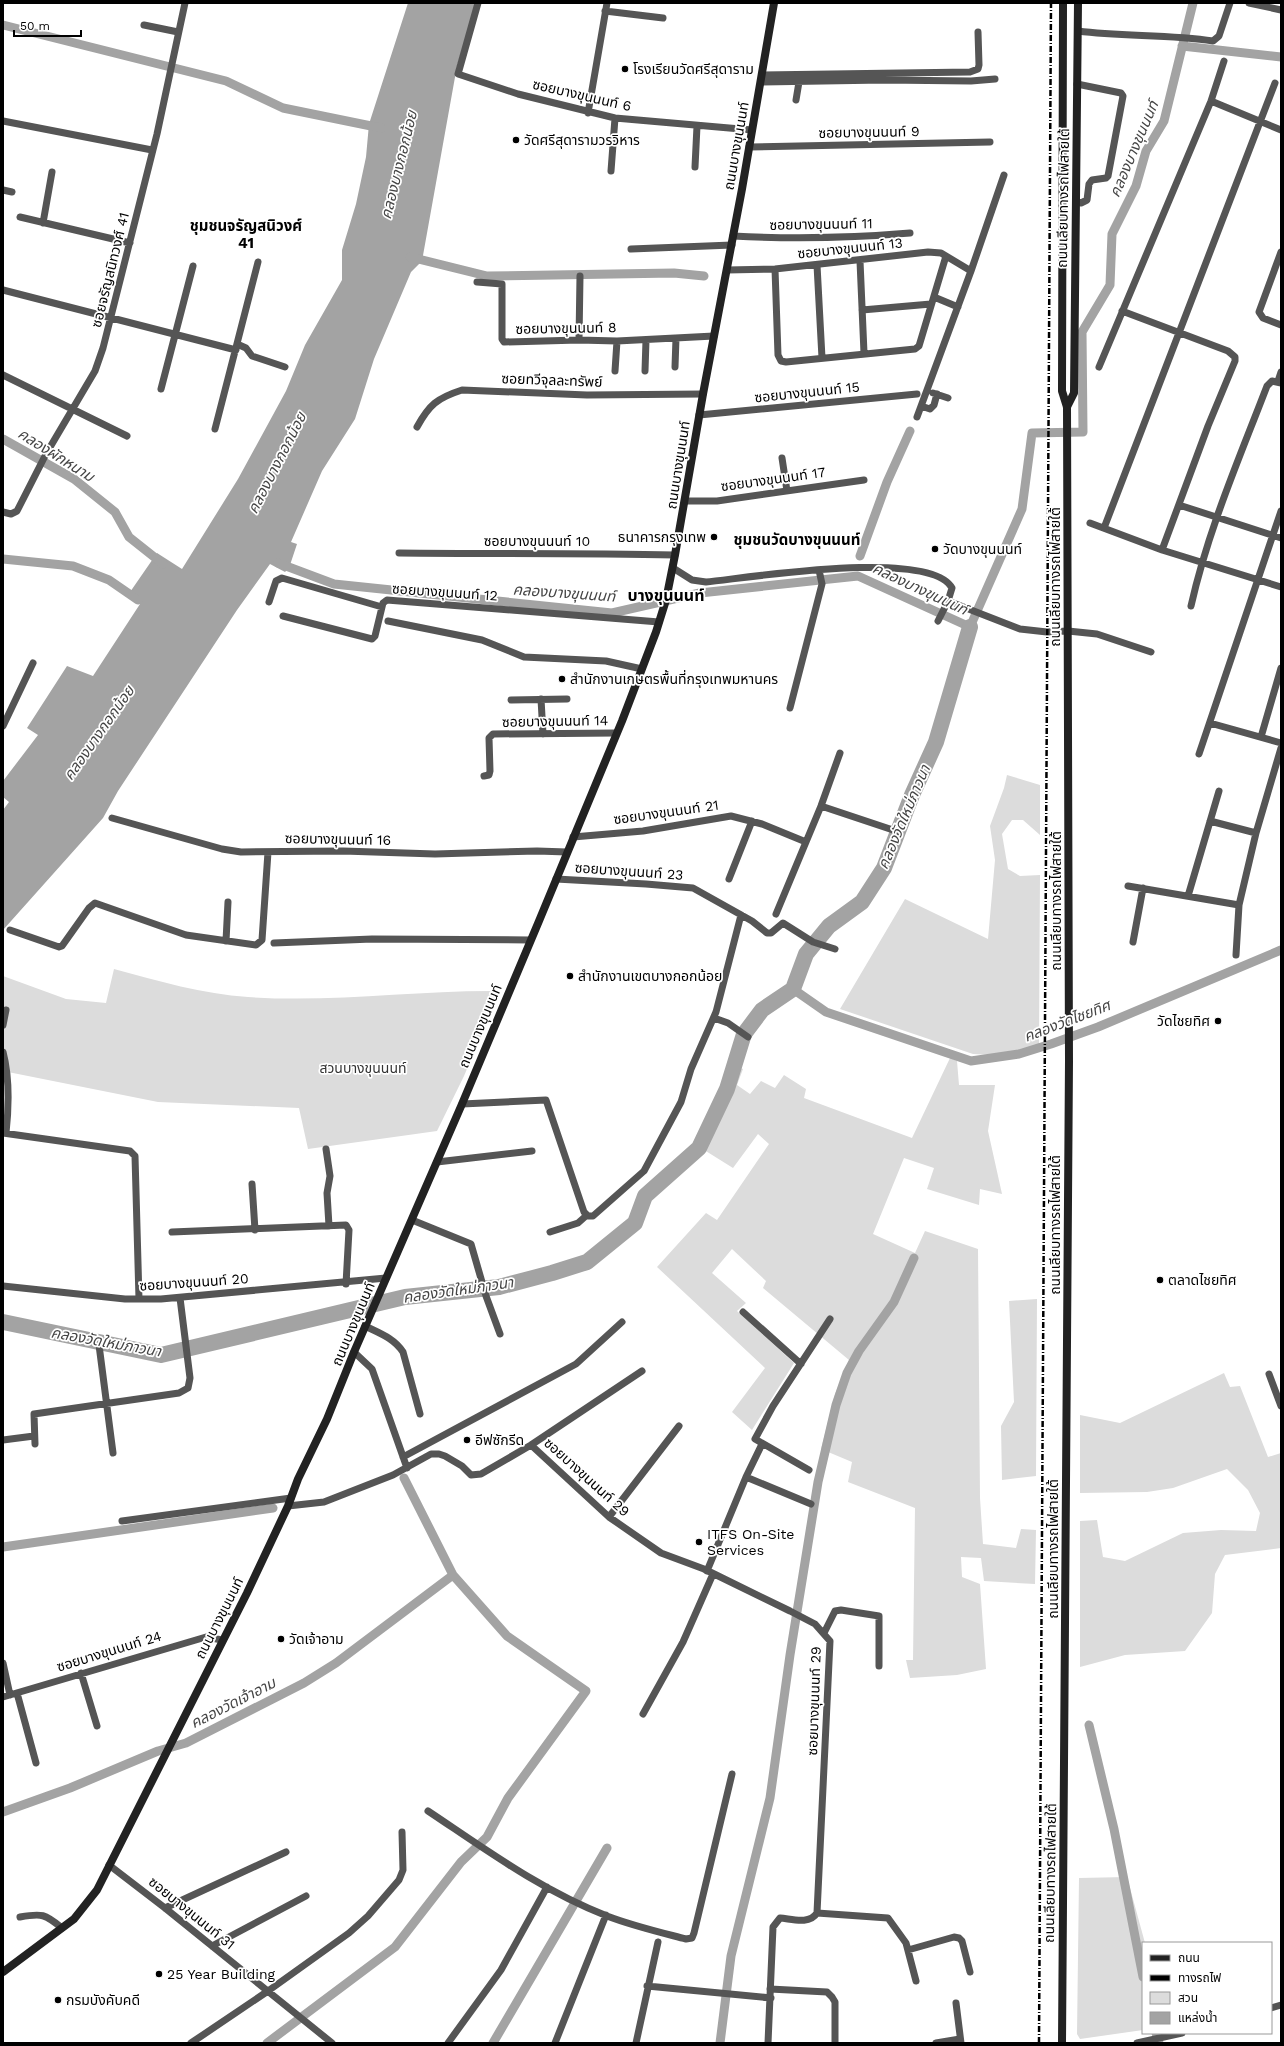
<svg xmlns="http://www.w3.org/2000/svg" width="1284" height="2046" viewBox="0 0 1284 2046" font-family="'Work Sans','Noto Sans Thai',sans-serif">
<rect width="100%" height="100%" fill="#fff"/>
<path fill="#dcdcdc" d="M1007,775L1040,785V835L1023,820H1012L1002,834L1008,869L1020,876L1040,875L1039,1046L992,1055L973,1054L840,1009L905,899L988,939L995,860L990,826L1004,788Z
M114,969C158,981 203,994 248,997C332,1003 416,990 500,991L464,1076L437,1131L308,1149L299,1108L158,1102L3,1071V976L66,999L106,1003Z
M950,1058L957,1061L959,1085H995L988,1131L1002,1194L980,1189L979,1205L927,1189L934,1168L904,1158L873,1234L915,1253L925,1231L978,1249L980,1498L983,1544L1016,1548L1021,1529L1036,1530L1035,1584L984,1581L981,1558L961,1557L962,1577L980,1584L986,1669L957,1675L910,1678L906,1660H913L915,1508L848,1482L852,1462L821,1449L835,1394L849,1360L763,1288L766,1281L732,1249L712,1273L746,1303L737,1311L794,1363L752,1430L732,1412L765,1368L657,1267L706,1213L717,1220L769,1144L758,1134L733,1168L701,1148L731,1064L743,1069L737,1085L750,1094L761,1081L775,1088L784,1075L806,1089L804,1098L912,1138Z
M1037,1299L1036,1476L1002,1480L1001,1426L1014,1402L1009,1301Z
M1224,1373L1230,1387L1240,1386L1268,1457L1281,1453V1548L1225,1555L1215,1574L1212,1613L1185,1651L1125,1655L1080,1667V1521L1097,1520L1103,1557L1125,1561L1183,1533L1221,1530L1256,1531L1260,1513L1248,1490L1227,1469L1173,1488L1147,1492L1080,1493V1415L1120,1423Z
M1127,1877L1145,1943H1143V2030L1080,2039L1077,2034L1079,1878Z"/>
<path fill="#a3a3a3" d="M408,3H476L457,66L422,261L411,272L374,359L355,419L322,471L291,542L297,544L289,568L285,572L270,564L237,610L118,791L103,818L3,930V810L9,802L3,797V781L38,735L27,728L67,666L93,676L140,604L128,595L157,553L182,569L238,479L286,391L305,345L342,280V250L356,204L366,157L369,124Z"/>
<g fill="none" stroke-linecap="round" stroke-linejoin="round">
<path stroke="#a3a3a3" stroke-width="9" d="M3,25L226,81L283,108L381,128
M1182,46L1281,57
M410,257L487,276L674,273L704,276
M3,439L74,479L115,512L129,537L163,564
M860,556L887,482L910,431
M3,559L73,566L109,580L138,600
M278,563L334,584L612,613L700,593L858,576L970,627L1022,509L1032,433L1083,432L1082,332L1110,285L1112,234L1136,186L1146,151L1164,121L1193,3
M793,989L826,1012L971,1061L1019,1054L1051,1044L1098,1027L1281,950
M3,1547L273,1508
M1089,1725L1114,1829L1143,1977
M3,1812L70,1788L158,1751L186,1743L304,1683L336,1663L453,1575
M1156,2033L1159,2043
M267,2043L395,1947L461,1862L487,1837L508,1798L586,1691L507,1636L453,1575L404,1478
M493,2043L607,1848
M720,2043L731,1956L770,1798L790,1655L818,1482L836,1405L847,1373L859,1351L894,1302L914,1258"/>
<path stroke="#a3a3a3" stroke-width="16" d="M3,1322L161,1355L405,1297L499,1287L552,1273L587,1262L635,1223L645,1196L699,1148L727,1089L744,1034L762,1010L793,989L806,954L829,926L862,902L884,868L912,795L936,742L970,627"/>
<path stroke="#555" stroke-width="7" d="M478,3L458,74L518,94L615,118L752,130
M1249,3L1281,10
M605,11L663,18
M144,25L178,32
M1078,31C1123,37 1168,34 1213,41L1219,36L1230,3
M762,75L970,72L978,69L979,65L978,32
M761,82L884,80L971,81L995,79
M796,100L799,82
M1211,101L1281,130
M588,113L607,3
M3,121L152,150
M749,147L990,142
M695,167L697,126
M611,171L615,118
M3,190L12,192
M1076,202L1081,203L1087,200L1089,184L1092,180L1106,178L1108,176L1123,96L1121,93L1077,84
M20,217L130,243
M43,223L52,172
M733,236C793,239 851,238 910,233
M631,249L732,245
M1281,252L1259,312L1263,318L1281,325
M860,261L864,353
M817,265L822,358
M775,269L778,355L781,361L786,362L915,349L919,346L946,256
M727,270L775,269L928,252L941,253L971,271
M477,282L502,284V339L504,342L579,340L617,341L714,336
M3,290L236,350
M934,297L958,307
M862,310L931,304
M1122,311L1228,351L1235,357V361L1208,426L1162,550
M579,340L580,276
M237,344L246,348L252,356L285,367
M675,367L676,338
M1099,367L1211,101L1224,61
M615,371L617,341
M645,371L646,340
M3,375L127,436
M1278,381L1281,372
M161,389L193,266
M933,393L948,398
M921,406L930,409L934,405L937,394
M699,415L917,394
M917,417L971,271L1004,175
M417,427C429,405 437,398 462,390L587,395L703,394
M215,429L258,262
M782,458L787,491
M685,501H717L864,480
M1179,505L1281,538
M3,512L11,514L17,511L46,454L95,371L103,348L157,134L185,3
M1090,523L1162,550L1281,587
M1104,528L1275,83
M399,553C491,554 583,553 675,555
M673,568L692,580L706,582C748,578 930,548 952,588L948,601L938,621
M948,601L1020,629L1047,632L1068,631L1097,634L1151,652
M269,602L276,581L282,578L382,607
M1191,606C1208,530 1239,459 1267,386L1272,381L1281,383
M283,616L372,639L375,636L383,603L387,600L659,622
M388,621L482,640L524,657L606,661L642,669
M541,699L543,734
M511,700L567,699
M790,708L822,584L819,570
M1210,723L1281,743
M3,726L33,663
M1261,737L1281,668
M1199,754L1281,511
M484,776L489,775L490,771L489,738L493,734L616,733
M821,806L899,832
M112,818L222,849L241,852L343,851L435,854L537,851L567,852
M1210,821L1256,833
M573,837L643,831L731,816L762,824L806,842
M556,879L646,884L693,888L752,921L767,933H771L783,923L813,942L835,949
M729,879L752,821
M1128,886L1239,905
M1188,896L1219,791
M776,914L821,806L840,753
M10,930L59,947L62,946L89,908L95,903L186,935L256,945L262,940L268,852
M226,941L228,902
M1133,942L1143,888
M274,943L372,939L530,940
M1236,955L1239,905L1256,833L1281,748
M714,1018L728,1023L748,1037
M3,1025L6,1010
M3,1052C10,1079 9,1106 6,1133
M462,1104L546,1100L584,1212L588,1216H593L644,1171L681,1102L691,1069L716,1012L741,915
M3,1133L130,1151L135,1156L139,1299
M326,1149L330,1176L327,1193L329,1226
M437,1162L532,1151
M252,1184L255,1230
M412,1220L471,1244L486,1296L500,1334
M172,1232L346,1225L349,1230L346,1284
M550,1232L578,1223L587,1215
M3,1286L125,1299H161L386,1278
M743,1312L801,1364
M365,1326C379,1333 394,1338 403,1352L420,1414
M99,1345L113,1453
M354,1352L372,1369L407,1468
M1269,1374L1281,1406
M3,1440L34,1436
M35,1444L34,1414L179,1393L188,1388L190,1378L180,1298
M531,1445L642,1371
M403,1457L576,1364L622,1322
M809,1470L755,1439L773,1406L830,1319
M746,1477L811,1504
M288,1506L324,1502L393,1475L431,1454H439L445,1456L462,1466L471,1475L481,1474L531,1445L609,1517L661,1553L704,1569L790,1611L815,1624L830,1641L817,1913C809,1925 792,1919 780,1918L773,1927L768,2043
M609,1517L679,1426
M122,1521L291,1498
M707,1571L746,1477L762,1444
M824,1633L835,1611L841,1610L879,1616V1666
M3,1663L10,1695
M81,1673L97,1726
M17,1693L36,1763
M3,1697L206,1637L222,1640
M643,1714L683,1642L713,1574
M428,1811C485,1849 542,1891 607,1916C633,1926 659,1932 686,1939L692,1938L694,1933L732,1774
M109,1865L165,1908L332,2043
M165,1908L286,1852
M817,1913L888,1918L906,1943L916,1981
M20,1917C42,1913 45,1914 62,1928
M212,1946L306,1896
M908,1950L954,1937L959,1938L962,1941L970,1972
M647,1986L771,1998
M770,1989L827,1992L832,1997L835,2002V2043
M956,2003L961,2043
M1271,2008L1281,2005
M191,2043L268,1991L349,1933L368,1916L399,1880L403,1870L402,1832
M448,2043L501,1970L547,1887
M555,2043L606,1915
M636,2043L658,1942
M936,2043L960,2039
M1137,2043L1182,2033"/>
<path stroke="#222" stroke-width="8" d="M1067,407L1074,393L1078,3
M3,1972L74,1919L97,1890L247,1593L288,1506L298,1479L327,1419L354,1352L462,1104L539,921L622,721L656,632L666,600L675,555L703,394L742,189L774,3
M1062,2043L1069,1061L1067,407L1062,391L1063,3"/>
<path stroke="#000" stroke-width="2.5" stroke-dasharray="6 2 1 2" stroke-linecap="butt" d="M1039,2043L1051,3"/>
</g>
<g fill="#000" stroke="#fff" stroke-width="1.5">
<circle cx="625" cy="69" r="4"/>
<circle cx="516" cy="140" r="4"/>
<circle cx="714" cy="537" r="4"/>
<circle cx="935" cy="549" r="4"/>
<circle cx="562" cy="679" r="4"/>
<circle cx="570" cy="976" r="4"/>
<circle cx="1218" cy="1021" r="4"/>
<circle cx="1160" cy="1280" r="4"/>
<circle cx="467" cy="1440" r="4"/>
<circle cx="699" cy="1542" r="4"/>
<circle cx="281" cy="1639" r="4"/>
<circle cx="159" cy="1974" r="4"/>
<circle cx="58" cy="2000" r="4"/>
</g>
<g text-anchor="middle" stroke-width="3.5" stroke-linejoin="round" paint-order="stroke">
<g font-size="14" fill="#000" stroke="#fff" text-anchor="start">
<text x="633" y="74">โรงเรียนวัดศรีสุดาราม</text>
<text x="524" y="145">วัดศรีสุดารามวรวิหาร</text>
<text x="706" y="542" text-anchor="end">ธนาคารกรุงเทพ</text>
<text x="943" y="554">วัดบางขุนนนท์</text>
<text x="570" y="684">สำนักงานเกษตรพื้นที่กรุงเทพมหานคร</text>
<text x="578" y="981">สำนักงานเขตบางกอกน้อย</text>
<text x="1210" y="1026" text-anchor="end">วัดไชยทิศ</text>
<text x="1168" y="1285">ตลาดไชยทิศ</text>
<text x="475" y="1445">อีฟซักรีด</text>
<text x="707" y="1539">ITFS On-Site<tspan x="707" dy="16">Services</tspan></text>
<text x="289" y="1644">วัดเจ้าอาม</text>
<text x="167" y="1979">25 Year Building</text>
<text x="66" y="2005">กรมบังคับคดี</text>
</g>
<g font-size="14" fill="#000" stroke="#fff">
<text transform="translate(582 95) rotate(13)" y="5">ซอยบางขุนนนท์ 6</text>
<text transform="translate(869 132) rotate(-1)" y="5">ซอยบางขุนนนท์ 9</text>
<text transform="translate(736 146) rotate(-80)" y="5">ถนนบางขุนนนท์</text>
<text transform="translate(1063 198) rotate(-89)" y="5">ถนนเลียบทางรถไฟสายใต้</text>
<text transform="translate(821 224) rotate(-1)" y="5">ซอยบางขุนนนท์ 11</text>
<text transform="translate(850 248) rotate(-6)" y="5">ซอยบางขุนนนท์ 13</text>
<text transform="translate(110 270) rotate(-76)" y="5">ซอยจรัญสนิทวงศ์ 41</text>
<text transform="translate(566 328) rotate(-1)" y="5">ซอยบางขุนนนท์ 8</text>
<text transform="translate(552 380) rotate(2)" y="5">ซอยทวีจุลละทรัพย์</text>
<text transform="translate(807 392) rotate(-6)" y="5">ซอยบางขุนนนท์ 15</text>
<text transform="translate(678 465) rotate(-81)" y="5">ถนนบางขุนนนท์</text>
<text transform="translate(773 479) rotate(-8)" y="5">ซอยบางขุนนนท์ 17</text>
<text x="537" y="546">ซอยบางขุนนนท์ 10</text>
<text transform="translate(1055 577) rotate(-90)" y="5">ถนนเลียบทางรถไฟสายใต้</text>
<text transform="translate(445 592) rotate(4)" y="5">ซอยบางขุนนนท์ 12</text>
<text transform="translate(555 721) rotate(-1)" y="5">ซอยบางขุนนนท์ 14</text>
<text transform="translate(666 812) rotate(-8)" y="5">ซอยบางขุนนนท์ 21</text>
<text transform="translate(338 839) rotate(1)" y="5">ซอยบางขุนนนท์ 16</text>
<text transform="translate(629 871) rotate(4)" y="5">ซอยบางขุนนนท์ 23</text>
<text transform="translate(1056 901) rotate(-90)" y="5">ถนนเลียบทางรถไฟสายใต้</text>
<text transform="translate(480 1026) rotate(-67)" y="5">ถนนบางขุนนนท์</text>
<text transform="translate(1055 1225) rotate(-90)" y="5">ถนนเลียบทางรถไฟสายใต้</text>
<text transform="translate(194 1282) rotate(-4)" y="5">ซอยบางขุนนนท์ 20</text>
<text transform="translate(353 1324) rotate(-67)" y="5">ถนนบางขุนนนท์</text>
<text transform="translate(587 1477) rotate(42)" y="5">ซอยบางขุนนนท์ 29</text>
<text transform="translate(1053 1549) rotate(-90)" y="5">ถนนเลียบทางรถไฟสายใต้</text>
<text transform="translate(219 1618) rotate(-63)" y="5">ถนนบางขุนนนท์</text>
<text transform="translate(109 1651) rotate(-17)" y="5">ซอยบางขุนนนท์ 24</text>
<text transform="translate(814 1701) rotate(-88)" y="5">ซอยบางขุนนนท์ 29</text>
<text transform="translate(1050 1873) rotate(-89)" y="5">ถนนเลียบทางรถไฟสายใต้</text>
<text transform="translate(192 1913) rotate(39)" y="5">ซอยบางขุนนนท์ 31</text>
</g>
<g font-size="14" fill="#333" stroke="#fff">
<text x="363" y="1073">สวนบางขุนนนท์</text>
</g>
<g font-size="15" font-style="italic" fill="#444" stroke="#fff">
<text transform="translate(1134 149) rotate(-67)" y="5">คลองบางขุนนนท์</text>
<text transform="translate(399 165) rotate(-76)" y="5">คลองบางกอกน้อย</text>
<text transform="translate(56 455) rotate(32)" y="5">คลองผักหนาม</text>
<text transform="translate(277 463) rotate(-63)" y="5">คลองบางกอกน้อย</text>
<text transform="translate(920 589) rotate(25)" y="5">คลองบางขุนนนท์</text>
<text transform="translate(564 593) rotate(4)" y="5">คลองบางขุนนนท์</text>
<text transform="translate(99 733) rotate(-55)" y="5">คลองบางกอกน้อย</text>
<text transform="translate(904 817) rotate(-67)" y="5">คลองวัดใหม่ภาวนา</text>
<text transform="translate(1067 1021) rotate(-21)" y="5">คลองวัดไชยทิศ</text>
<text transform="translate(458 1290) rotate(-8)" y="5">คลองวัดใหม่ภาวนา</text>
<text transform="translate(106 1342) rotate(10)" y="5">คลองวัดใหม่ภาวนา</text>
<text transform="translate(233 1703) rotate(-27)" y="5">คลองวัดเจ้าอาม</text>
</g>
<g font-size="15" font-weight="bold" fill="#000" stroke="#fff">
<text x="246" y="231">ชุมชนจรัญสนิวงศ์<tspan x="246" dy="17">41</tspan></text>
<text x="797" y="545">ชุมชนวัดบางขุนนนท์</text>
</g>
<g font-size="16" font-weight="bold" fill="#000" stroke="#fff">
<text x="666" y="601">บางขุนนนท์</text>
</g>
</g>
<rect width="1284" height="2046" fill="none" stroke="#000000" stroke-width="8"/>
<rect x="1142" y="1942" width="130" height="92" fill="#ffffff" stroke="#999999"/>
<rect x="1150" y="1955" width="20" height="6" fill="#222222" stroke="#999999"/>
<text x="1178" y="1962" font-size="12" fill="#000000">ถนน</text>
<rect x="1150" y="1975" width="20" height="6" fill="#000000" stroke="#999999"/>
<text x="1178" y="1982" font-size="12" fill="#000000">ทางรถไฟ</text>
<rect x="1150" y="1992" width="20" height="12" fill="#dcdcdc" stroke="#999999"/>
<text x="1178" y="2002" font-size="12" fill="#000000">สวน</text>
<rect x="1150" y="2012" width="20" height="12" fill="#a3a3a3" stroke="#999999"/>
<text x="1178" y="2022" font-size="12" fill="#000000">แหล่งน้ำ</text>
<path d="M14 30v6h67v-6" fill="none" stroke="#000000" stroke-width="2"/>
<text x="20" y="30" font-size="12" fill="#000000" stroke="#ffffff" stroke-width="3" paint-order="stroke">50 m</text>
</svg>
